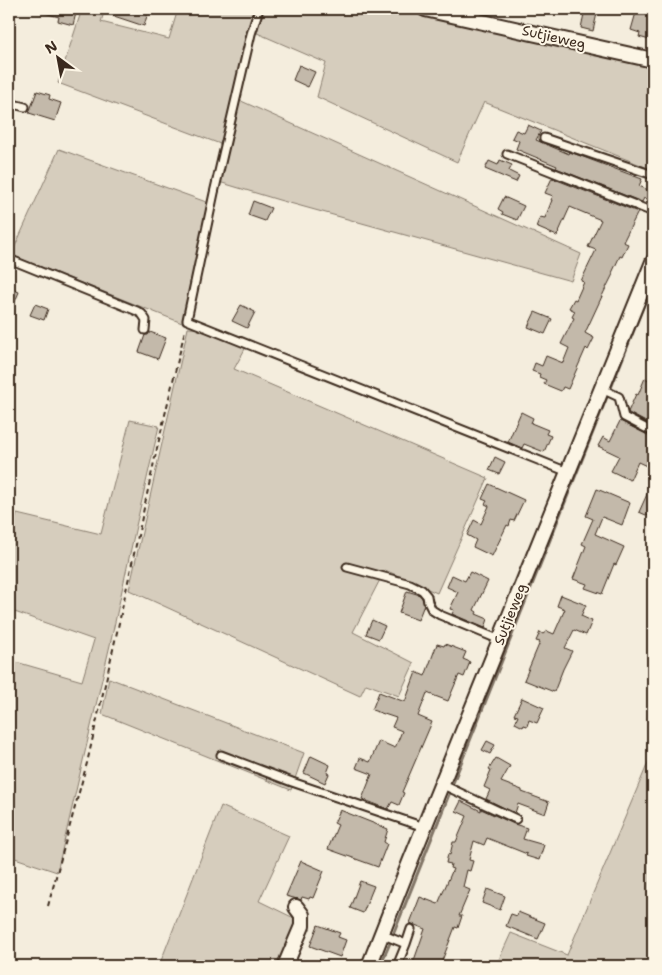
<svg xmlns="http://www.w3.org/2000/svg" width="662" height="975" viewBox="0 0 662 975" font-family="'Shantell Sans',sans-serif">
<rect width="100%" height="100%" fill="#f4eddd"/>
<filter id="ink" filterUnits="userSpaceOnUse"><feTurbulence type="fractalNoise" baseFrequency=".02" numOctaves="2"/><feDisplacementMap in="SourceGraphic" scale="10" xChannelSelector="R" yChannelSelector="G"/><feConvolveMatrix kernelMatrix="1 2 1 2 8 2 1 2 1" color-interpolation-filters="sRGB"/></filter>
<g filter="url(#ink)">
<path fill="#d6cdbd" stroke="#887c6e" d="M82,9H105L101,22L169,39L178,9H257L223,145L58,83Z
M263,9H401L653,65V170L484,102L457,162L317,97L326,63L257,33Z
M239,100L581,254L571,281L279,200L219,182Z
M59,149L209,203L182,323L11,255Z
M188,328L208,329L246,347L234,369L488,478L437,593L385,570L353,632L414,663L399,696L366,684L360,696L129,590Z
M130,420L159,426L136,526L110,645L57,872L9,856V660L82,681L94,640L9,610V537H10L17,514L101,534Z
M109,678L304,753L291,790L102,714Z
M653,751V966H496L511,933L567,955Z
M221,806L289,836L259,901L298,920L280,966H159Z"/>
<g fill="none" stroke-linecap="round" stroke-linejoin="round">
<path stroke="#817466" stroke-width="3" d="M611,388L653,282
M453,783L607,397
M393,935L450,792
M380,966L390,943"/>
</g>
<path fill="#c3b9aa" stroke="#3b2a1e" d="M41,9H77L73,25L58,21L59,17L41,12Z
M100,9H149L144,26L99,11Z
M585,9H598L593,31L581,28Z
M637,9H653V41L639,37L640,33L631,30Z
M299,65L315,72L308,87L293,80Z
M37,91L50,95L49,99L61,103L55,121L29,113Z
M528,125L541,131L536,140L569,154L570,152L642,179L639,186L653,192V202L644,198L642,202L556,168L557,166L516,149L519,141L512,138L516,130L524,133Z
M500,160L512,165L509,171L519,176L516,182L485,169L489,161L498,165Z
M552,178L638,212L623,242L628,244L622,257L620,256L612,273L613,274L604,292L585,333L594,338L588,350L586,348L568,389L563,387L561,391L544,384L546,380L539,377L540,374L532,371L535,363L542,366L546,356L563,363L569,348L561,344L574,318L572,317L575,311L569,308L574,299L576,300L584,282L581,281L596,250L588,247L601,220L570,207L557,236L536,227L540,217L545,218L552,200H551L553,196L545,193Z
M504,197L524,206L517,220L502,214L503,212L498,209Z
M253,201L271,208L265,221L248,215Z
M9,288L19,292L9,316Z
M35,304L48,309L44,320L30,315Z
M241,305L255,312L247,328L232,321Z
M535,312L552,319L545,334L528,327Z
M150,332L166,338L158,359L139,352L145,335H148Z
M645,378L653,382V426L629,413L628,412L636,394L638,395Z
M521,412L533,418L531,423L548,430L546,434L551,436L544,452L524,444L522,448L508,442Z
M620,421L653,437V469L638,462L630,480L611,471L619,456L598,446L603,437L610,441Z
M495,457L505,462L499,474L489,470Z
M653,481V518L639,512Z
M489,484L524,500L514,521L511,520L509,526L507,525L492,556L473,547L476,540L467,535L474,520L481,524L489,506L485,504L487,501L482,499Z
M597,489L630,503L622,525L602,517L595,534L624,547L616,565L614,564L602,594L585,588L587,584L573,579L586,546L582,544L593,519L586,516Z
M470,572L488,581L474,610L477,612L476,614L488,619L485,628L452,614L454,610L450,609L458,592L447,587L452,575L465,581Z
M407,591L420,595L422,598L424,605L418,620L399,613Z
M561,595L586,605L581,616L592,621L586,635L574,630L565,648L572,651L563,669L554,692L524,680L540,642L536,641L540,632L543,634L547,631L554,634L565,609L557,606Z
M372,620L385,626L379,639L366,634Z
M437,644L444,646L445,644L466,652L463,659L470,662L464,677L459,675L448,701L427,693L418,716L432,722L402,792L404,793L399,805L392,802L388,809L362,799L372,774L356,768L360,758L370,762L379,741L395,748L402,731L392,727L396,718L372,710L379,692L405,702L416,672L425,676Z
M522,698L544,708L537,723L529,720L527,726L524,725L523,727L515,723L518,716L514,715Z
M487,741L495,745L490,754L482,750Z
M311,756L330,765L327,773L329,774L325,783L304,773Z
M496,758L510,766L501,782L522,790V792L549,802L545,814L518,804L515,813L486,799L490,790L484,787L491,770L489,769Z
M461,801L481,811V809L514,824L527,828L523,839L544,845L539,860L526,856L527,854L487,838L484,845L474,841L469,860L473,861L470,871L467,870L463,887L470,890L459,916H462L458,928L455,927L440,966H412L425,929L410,923L420,897L438,904L453,869L450,868L451,864L446,863L448,854L450,855L453,842H456L467,816L456,811Z
M340,810L388,829L384,842L387,844L378,867L328,849L337,827L338,825L334,823Z
M301,861L324,871L313,898L310,897L309,899L302,897L301,900L286,896Z
M360,881L374,886L363,913L350,908Z
M487,889L505,896L500,910L482,903Z
M518,912L545,923L538,939L506,926L511,914L517,916Z
M318,925L340,933L338,937L346,940L340,957L310,946Z"/>
<g fill="none" stroke-linecap="round" stroke-linejoin="round">
<defs>
<path id="lane" d="M259,9L251,34L214,193L187,320L568,472
M9,103L25,107
M544,138L653,175
M507,154L653,212
M9,259L137,311L142,314L146,320L145,330
M602,389L619,397L624,417L653,432
M347,567L410,584L422,590L427,596L428,602L432,610L440,615L500,640
M221,755L292,782L424,827
M441,784L516,819
M381,934L406,944L397,966
M406,944L411,929"/>
<path id="street" d="M425,9L653,60
M285,966L302,926V915L296,907
M369,966L410,862L653,262"/>
</defs>
<use href="#lane" stroke="#3b2a1e" stroke-width="11"/>
<use href="#street" stroke="#3b2a1e" stroke-width="18"/>
<path stroke="#3b2a1e" stroke-width="2" stroke-dasharray="5 4" stroke-linecap="butt" d="M48,906L87,763L117,632L156,453L185,330"/>
<use href="#lane" stroke="#fcf5e5" stroke-width="7"/>
<use href="#street" stroke="#fcf5e5" stroke-width="14"/>
</g>
</g>
<g text-anchor="middle" stroke-width="4" stroke-linejoin="round" paint-order="stroke">
<g font-size="14" fill="#3b2a1e" stroke="#fcf5e5">
<text transform="translate(554 37) rotate(13)" y="5">Sutjieweg</text>
<text transform="translate(510 614) rotate(-68)" y="5">Sutjieweg</text>
</g>
</g>
<rect width="662" height="975" fill="none" stroke="#fcf5e5" stroke-width="30"/>
<rect x="15" y="15" width="632" height="945" fill="none" stroke="#3b2a1e" stroke-width="2" filter="url(#ink)"/>
<g transform="translate(58 58) rotate(328)" stroke="#fcf5e5" stroke-width="4" paint-order="stroke">
<path d="M0-4L9 19L0 12L-9 19Z" fill="#3b2a1e"/>
<text y="-8" font-size="14" font-weight="bold" text-anchor="middle" fill="#3b2a1e">N</text>
</g>
</svg>
